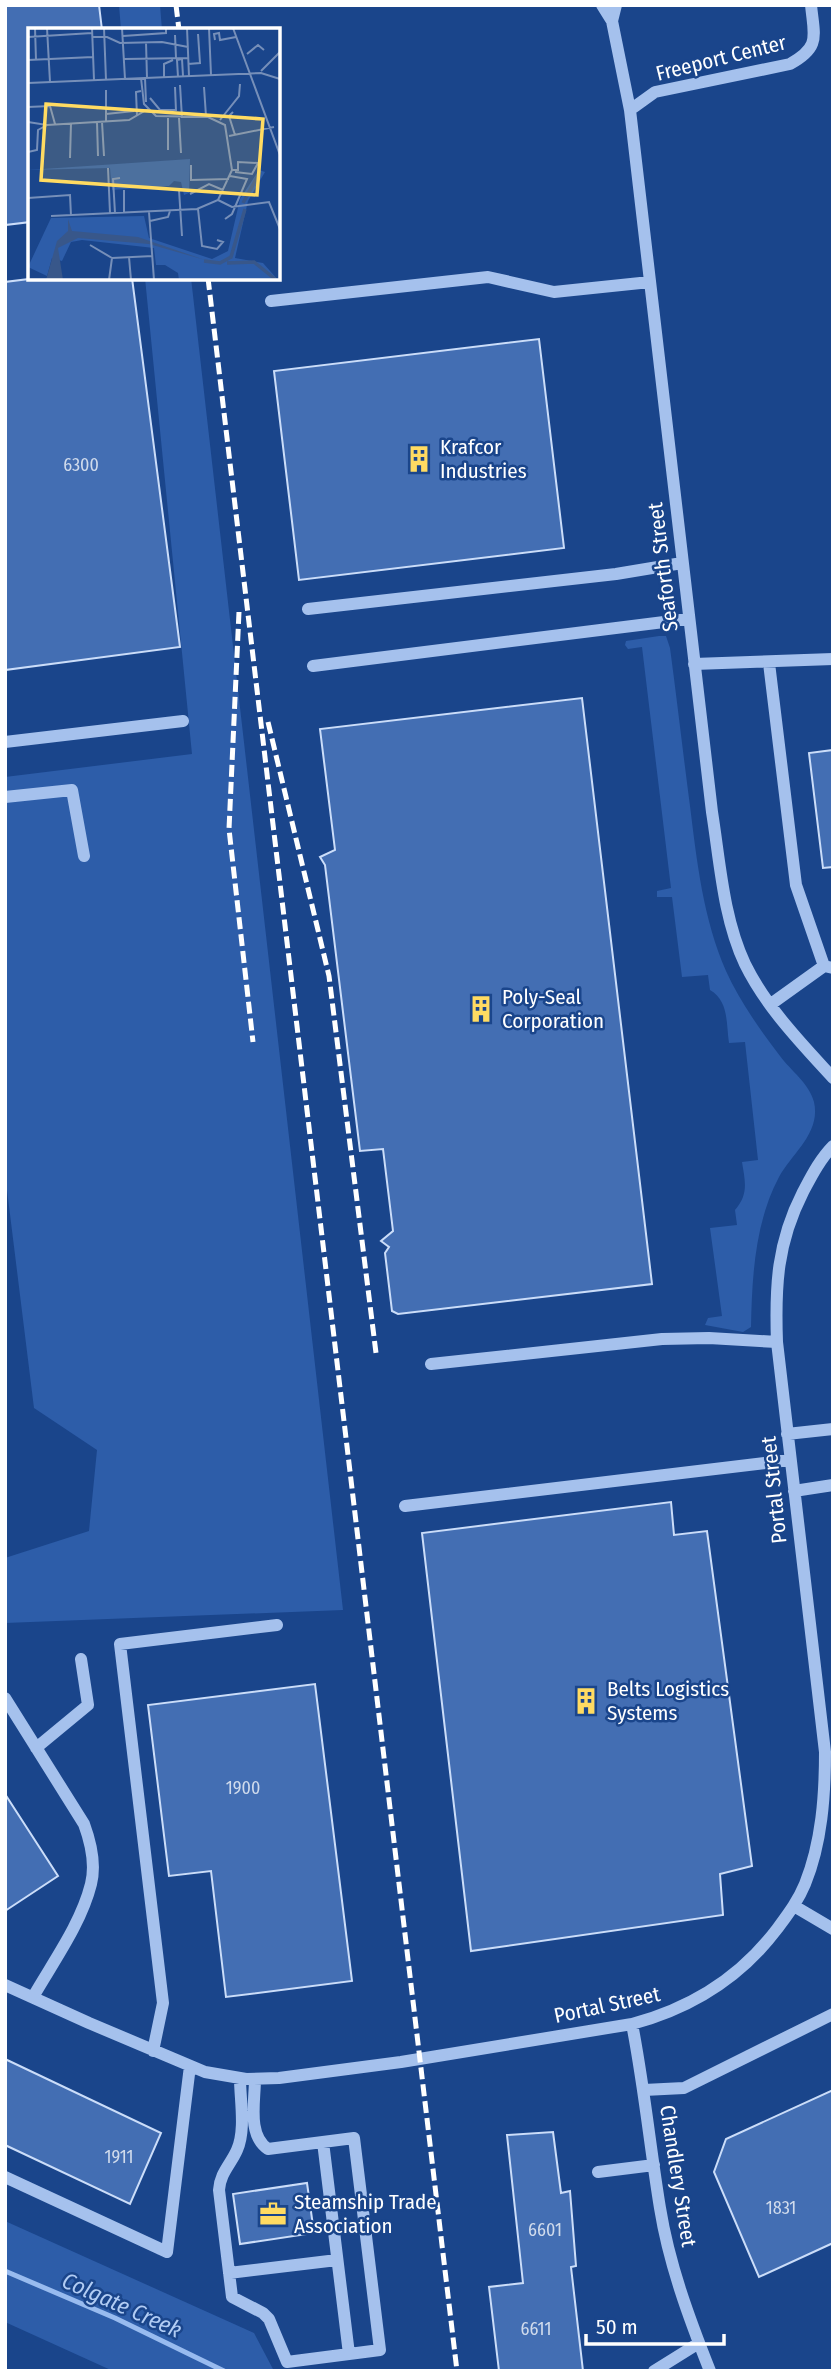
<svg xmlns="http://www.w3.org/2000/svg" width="838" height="2376" viewBox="0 0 838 2376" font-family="'Fira Sans Condensed',sans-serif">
<rect width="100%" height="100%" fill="#1a458b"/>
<path fill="#2d5da9" d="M119,5H160L162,30H121Z
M145,278H191L343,1610L5,1623V1558L89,1531L97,1450L34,1408L5,1174V777L192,754Z
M659,636H666L670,648C677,700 683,753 690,806C697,862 703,918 726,971C739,1000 760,1030 780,1056C791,1071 809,1083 814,1102C821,1133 792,1153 779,1177C755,1222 752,1276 751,1327L743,1332L705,1325L708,1318L722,1316L710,1228L737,1225L735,1210C749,1194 745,1181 742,1162L758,1160L745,1042L729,1043C726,1023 729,1001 710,990L708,975L682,977L672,897H657V891L671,888L642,647L628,649L625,645L626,641Z
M5,2221L254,2333L274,2371H113L5,2322Z"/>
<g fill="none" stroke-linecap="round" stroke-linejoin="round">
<path stroke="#98bbef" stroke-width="5" d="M5,2271L115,2318L224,2371"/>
</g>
<path fill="#436eb3" stroke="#cbddf9" stroke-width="2" d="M5,5H99L102,30H30V222L5,225Z
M37,278H132L180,647L5,670V282Z
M539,339L564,548L299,580L274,371Z
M582,698L652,1284L398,1314L392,1311L385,1253L389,1247L381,1241L393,1231L383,1149L360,1151L325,865L320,857L335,850L320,729Z
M833,750V867L823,868L809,753Z
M671,1502L674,1535L707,1531L752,1866L720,1874L723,1915L471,1951L422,1533Z
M315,1684L352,1981L226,1997L211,1871L169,1876L148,1705Z
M5,1794L58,1876L5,1911Z
M5,2059L161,2133L130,2204L5,2145Z
M833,2090V2243L759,2277L714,2172L726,2139Z
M553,2132L561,2193L570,2191L576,2266L571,2267L583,2371H499L489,2287L523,2283L507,2135Z
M307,2183L314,2233L240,2244L233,2194Z"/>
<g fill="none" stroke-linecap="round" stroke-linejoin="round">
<path stroke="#a5c1ed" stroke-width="12" d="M602,5L612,21L616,5
M612,21L630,110L712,812C720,862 723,917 745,964C766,1007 801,1043 833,1078
M630,110L655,92L790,64C821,47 814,36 811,5
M271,301L488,277L554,292L650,282
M308,609L616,574L682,563
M769,663L796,885L824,966
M694,664L833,659
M313,666L688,619
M5,742L183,721
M5,797L72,790L84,856
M771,1004L824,966L833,968
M431,1364L662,1339L709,1338L777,1342
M787,1434L833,1429
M794,1491L833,1485
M405,1506L790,1460
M5,1698L84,1824C91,1843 96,1864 91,1884C81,1924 53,1962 33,1997
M36,1748L88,1705L81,1659
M794,1906L833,1929
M5,1985L89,2023L205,2072L246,2079L279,2078L401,2062L632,2024C692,2008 740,1978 777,1929C788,1914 798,1901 805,1884C822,1842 825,1795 825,1752L777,1342C775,1286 777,1243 803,1192C811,1177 820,1159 833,1146
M632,2024C644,2085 650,2147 660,2208C669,2264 689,2318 710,2371
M153,2051L163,2003L120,1644L277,1625
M240,2078C240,2100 246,2130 237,2150C231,2164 220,2173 219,2190L232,2297L263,2313L269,2319L287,2362L380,2350L354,2138L268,2149C247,2135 255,2101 255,2079
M644,2090L684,2088L833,2014
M323,2142L349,2354
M598,2172L654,2165
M5,2177L167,2252L190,2066
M229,2273L337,2260
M654,2371L699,2343"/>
<path stroke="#fff" stroke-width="5" stroke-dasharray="12 5" stroke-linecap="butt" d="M176,5L179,30
M208,278L457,2371
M239,612L229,829L253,1042
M268,722L329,976L376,1353"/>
</g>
<defs>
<symbol id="building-bare" viewBox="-9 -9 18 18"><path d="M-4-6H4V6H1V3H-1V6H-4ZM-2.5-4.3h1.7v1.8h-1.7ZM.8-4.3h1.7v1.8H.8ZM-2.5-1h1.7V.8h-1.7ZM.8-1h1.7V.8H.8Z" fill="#ffdb62" stroke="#1a458b" stroke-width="2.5" paint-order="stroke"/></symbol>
<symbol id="office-bare" viewBox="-9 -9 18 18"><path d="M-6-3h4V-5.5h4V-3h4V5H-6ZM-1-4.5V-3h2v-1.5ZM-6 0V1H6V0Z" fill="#ffdb62" stroke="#1a458b" stroke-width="2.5" paint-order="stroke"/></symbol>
</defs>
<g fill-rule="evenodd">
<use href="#building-bare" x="400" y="440" width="38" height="38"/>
<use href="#building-bare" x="462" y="990" width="38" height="38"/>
<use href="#building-bare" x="567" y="1682" width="38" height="38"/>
<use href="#office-bare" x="254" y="2195" width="38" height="38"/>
</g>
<g text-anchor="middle" stroke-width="5" stroke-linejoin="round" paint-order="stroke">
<g font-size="18" fill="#d0dbec">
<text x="81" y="471">6300</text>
<text x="243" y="1794">1900</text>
<text x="119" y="2163">1911</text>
<text x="781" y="2214">1831</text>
<text x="545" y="2236">6601</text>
<text x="536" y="2335">6611</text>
</g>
<g font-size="21" fill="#fff" stroke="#1a458b">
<text transform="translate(721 58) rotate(-14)" y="7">Freeport Center</text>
<text transform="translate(663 567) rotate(-97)" y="7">Seaforth Street</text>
<text transform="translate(774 1490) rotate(-96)" y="7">Portal Street</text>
<text transform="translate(607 2005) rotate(-12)" y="7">Portal Street</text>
<text transform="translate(678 2176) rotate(81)" y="7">Chandlery Street</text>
</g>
<g font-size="21" fill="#fff" stroke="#1a458b" text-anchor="start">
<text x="440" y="454">Krafcor<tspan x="440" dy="24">Industries</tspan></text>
<text x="502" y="1004">Poly-Seal<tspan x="502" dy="24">Corporation</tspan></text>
<text x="607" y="1696">Belts Logistics<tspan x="607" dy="24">Systems</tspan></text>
<text x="294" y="2209">Steamship Trade<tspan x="294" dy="24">Association</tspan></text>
</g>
<g font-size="23" font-style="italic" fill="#b1ccf4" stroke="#1a458b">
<text transform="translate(122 2305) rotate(24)" y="8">Colgate Creek</text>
</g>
</g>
<g transform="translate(28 28)">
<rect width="252" height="252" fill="#1a458b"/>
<path d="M162,131L161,165L156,167L153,154L146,153L141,158L84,162L82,140L0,142ZM231,142L237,144L220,173L207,230L235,235L250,252H151L150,245L137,237H128L126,220L54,212L43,214L34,233L24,230L19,248L0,239L23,190L116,188L121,210L184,231L200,223L212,171Z" fill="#2d5da9"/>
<path d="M40,191L44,203L110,209L177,232L121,216L50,210L30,220L35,252H18L29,213L40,203Z" fill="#38578a"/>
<path fill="none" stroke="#38578a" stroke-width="3.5" d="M215,175L232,144M176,233L192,235L203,229L217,181M199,235L226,234L247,251"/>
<path fill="none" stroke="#768fb9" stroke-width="2" d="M7,0L8,32M19,0L22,54M64,0L66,52M76,0L78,52M94,0L97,51M159,0L161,48M181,0L183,47M205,0L252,127M147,7L148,30M95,8L138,5V0M0,9L64,5M64,9H79L92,15L134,14L160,19M187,12L186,6L191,5L192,12L208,9M118,14L119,50M219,26L230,17L236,22M96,31L160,30M0,32L65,29M160,36L172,35L170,6M233,43L252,24M136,49V36L145,32M150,49L149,32L154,31L155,48M117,50L118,74M0,55L233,45L252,51M152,57L154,90M147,59L148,83M176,59L178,88M122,70L132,82H148M0,79L22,78L27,96M205,84L201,88L207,107M78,86L106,83M109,88L108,64L113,63M151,90L153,125M192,92L211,68L212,56M78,93V62M0,94L19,97L10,102L9,122L0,124M69,94L70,128M74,94L76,128M19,97L101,92L120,81M201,108L246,99M140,122V90M42,130L43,95M163,137V152L201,151M80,140L82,185M204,142H210V134L230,135M207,144L224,146L230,135M96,162V185M151,162L154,208M162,166L181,156L195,162M0,170L42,167L43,188M190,172L204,179L241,174L252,201M170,181L174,218L189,221L195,214L189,212M121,184L126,252M87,185L85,151L92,150M23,188L169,181L190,172L204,142L197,97L180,89L128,88L116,76L113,50M197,191L204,186L219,151L202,148M122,193L140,189L142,183M62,217L84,230L125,228M101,229L103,252M81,252L84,230"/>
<path fill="#ffdb62" fill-opacity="0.15" stroke="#ffdb62" stroke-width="3.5" d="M18,76L235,91L229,167L13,152Z"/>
<rect width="252" height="252" fill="none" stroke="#fff" stroke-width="3.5"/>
</g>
<rect width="838" height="2376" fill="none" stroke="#ffffff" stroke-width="14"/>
<path d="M586 2334v10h138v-10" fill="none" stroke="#ffffff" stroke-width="3.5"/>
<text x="596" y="2334" font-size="21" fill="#ffffff" stroke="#1a458b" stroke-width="5" paint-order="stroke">50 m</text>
</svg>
